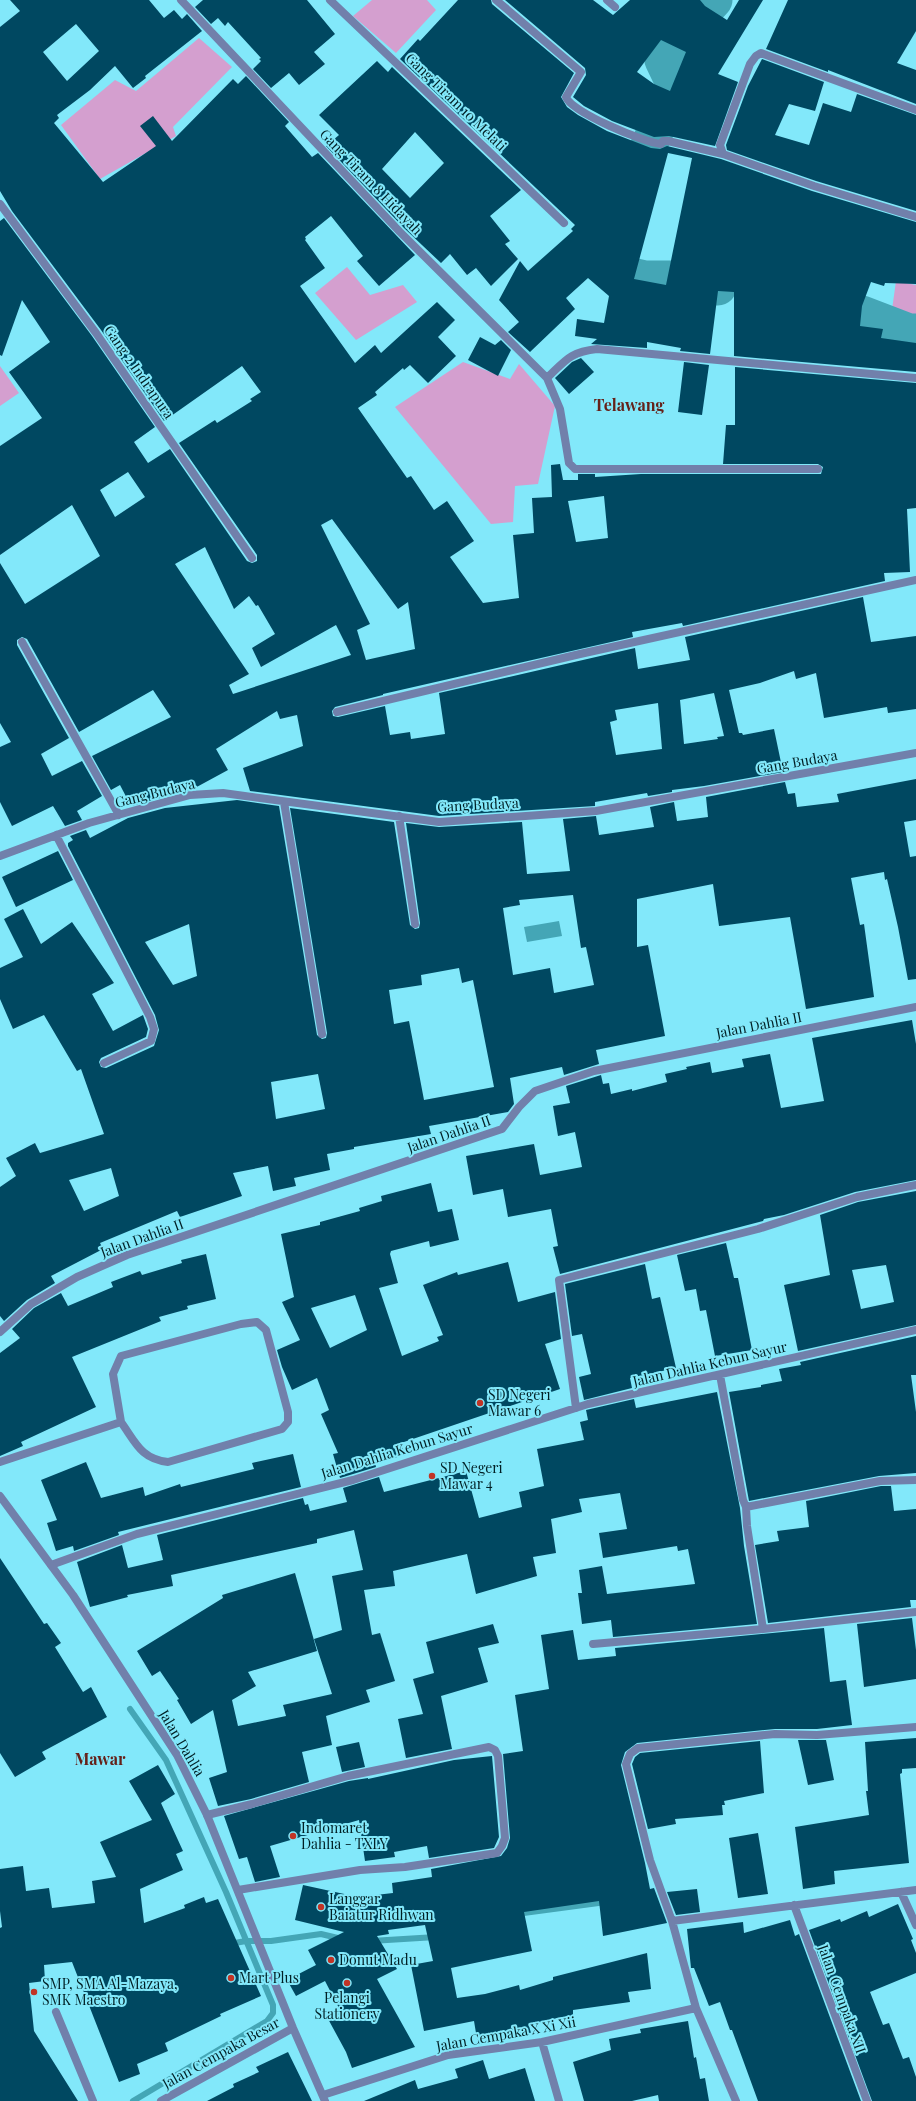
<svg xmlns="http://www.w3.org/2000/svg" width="916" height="2101" viewBox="0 0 916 2101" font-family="'Playfair Display',serif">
<rect width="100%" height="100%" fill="#82e8fa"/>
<path fill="#d49fcf" d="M372,0H427L436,10L396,53L353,16Z
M199,38L232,67L173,127L176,136L100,179L61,125L115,80L136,91Z
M347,267L370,295L403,285L417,302L356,340L315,293Z
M896,281L916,285V321L891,317Z
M463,362L510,379L519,364L555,406L538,484L515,486L513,522L491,524L395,407Z
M0,366L19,393L0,406Z"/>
<path fill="#44a6b6" d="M559,921L562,936L527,942L524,927Z"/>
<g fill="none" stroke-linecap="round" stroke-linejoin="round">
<path stroke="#44a6b6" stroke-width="6" d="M130,1709L166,1760L226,1892L273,2005V2013L267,2021L133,2101
M516,1914L606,1902
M371,1941L436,1937
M229,1944L246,1941H271L321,1934L342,1939"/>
<path stroke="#44a6b6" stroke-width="37" d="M628,194L670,97L673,81L663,60L682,29L692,24L714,0
M603,240L608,253L623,274L645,279H676L718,287
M812,305L862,314L909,332H916"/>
</g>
<path fill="#004861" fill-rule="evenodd" d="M10,0H149L164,18L174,10L182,19L187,14L202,31L145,76L146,78L133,88L115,66L90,90L57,115L59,118L54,123L103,182L156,146L140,126L153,116L172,141L233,79L238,84L246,76L289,122L285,126L312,157L318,153L415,255L379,286L357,261L363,256L331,216L305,237L306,239L305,240L325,268L300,286L355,363L375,345L381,353L437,302L455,320L438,337L456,356L428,383L410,365L404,370L403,368L375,392L377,395L358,408L407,478L411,476L434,510L447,501L474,541L450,557L483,603L519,598L513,535L534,533L532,498L552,497L551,465L560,464L563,480H578V474H595V477L641,474H821L823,467L818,464H723L726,425H735V367L916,383V508L907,509L910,572L884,573L885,581L683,626L682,623L632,632L633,637L383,694V695L335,707L332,711L333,716L338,717L385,706L390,735L410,732L411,739L445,734L439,693L635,648L638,669L690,660L685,637L863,597L871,642L916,636V709L888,713L887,707L824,718L816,673L796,679L794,671L760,683L729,690L739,733H742L743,735L774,729L783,772L704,786L672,790V792L648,796L647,793L595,802V806L439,816L250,791L243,768L303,746L297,715L280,719L277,711L216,749L228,770L193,789L131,806L120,785L111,790L92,756L171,717L153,690L79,732L27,639L22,637L17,640V645L69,738L41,754L52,776L82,761L102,796L77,811L82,820L65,826L53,806L12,826L0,802V747L11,742L0,723V563L25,604L100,556L72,505L0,555V446L42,418L9,372L50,342L22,300L2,356L0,355V221L4,218L92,336L155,427L134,442L148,463L170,449L247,561L252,563L257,561V555L179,443L215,420L217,423L252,401L250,399L261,392L242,366L164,421L101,330L12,211L0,191V27L20,11ZM76,24L99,51L67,81L43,52ZM128,472L145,497L115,517L100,490ZM604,496L608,538L576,542L568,501ZM332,519L398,609L408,602L415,649L366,660L357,630L370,624L321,525ZM205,547L234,609L249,596L256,606L258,605L275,634L252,648L261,667L336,625L351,655L233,694L229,685L249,674L175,564ZM714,693L724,736L717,737L718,739L684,744L680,700ZM658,703L662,749L616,755L610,722L617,720L615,710Z
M203,0H307L335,34L314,52L325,64L299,85L289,73L271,88L253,69L261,61L259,59L261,58L228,22L225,26L218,18L211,24L195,7Z
M458,0H491L492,4L574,73L561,97L567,107L578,115L607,131L651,148L660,149L667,146L721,159L812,191L916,222V284L885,283L884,286L871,282L862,306L860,326L883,329L881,338L916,343V372L734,356V292L718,291L710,354L680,351L681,348L647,342V348L591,344L597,339L575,336L577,319L604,323L609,296L588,278L566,298L575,309L530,352L508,332L519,322L499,300L520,261L528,271L573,231L571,229L575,225L400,59L418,39L420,41ZM668,153L692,158L666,285L634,279Z
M505,0H593L613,15L630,0H700L705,6L727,20L739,0H763L718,74L738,82L715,146L669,136L654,137L612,121L584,106L573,97L586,75L585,68ZM661,40L686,52L670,91L654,84L637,72Z
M788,0H916V31L897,63L916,70V104L828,70V72L766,49Z
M762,59L824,82L815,111L789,104L775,135L809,145L823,103L851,112L857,94L916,115V211L816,181L727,150L726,145L748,86Z
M377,61L388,72L392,67L521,190L490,216L510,241L505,244L518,259L491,286L476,268L467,275L450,254L441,263L404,228L326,146L339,135L319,115ZM415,132L444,163L410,198L382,169Z
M480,337L495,345L501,340L511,350L498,376L468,360Z
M581,358L594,372L569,394L555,378L572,362Z
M684,362L709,365L702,415L678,412Z
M916,779V820L904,822L910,857L916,856V979L908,980L898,927L887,879L885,880L884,872L851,878L860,925L864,924L874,997L806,1009L790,917L719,926L713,884L637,899V947L648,945L665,1036L596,1050L599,1064L564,1075L562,1067L510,1078L514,1104L508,1112L429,1126L431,1134L354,1147V1149L327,1154L330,1170L294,1178L296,1186L273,1191L268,1166L233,1173L242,1196L180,1217L177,1211L100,1243L103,1249L51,1276L55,1283L27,1300L4,1321L0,1316V1187L16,1176L6,1158L35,1143L40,1153L104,1134L81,1069L77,1071L44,1015L13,1029L0,999V968L23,957L4,919L23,909L41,944L72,922L114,983L92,994L113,1031L143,1015L148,1029L146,1037L101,1058L99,1062L101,1067L106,1068L154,1046L159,1030L155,1015L68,846V843L73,840L70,836L86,830L90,838L128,818L165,808L237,800L279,806L317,1035L322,1039L326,1038L327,1033L290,808L394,822L410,925L415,929L419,928L420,923L406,823L439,827L522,822L527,874L570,871L563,819L596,816L599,835L654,827L650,807L674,802L677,821L708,817L706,797L785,782L788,794L795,793L797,807L839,802L837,794ZM573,895L581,948L586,947L594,985L554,993L550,968L513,975L503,908L520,905L519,900ZM189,924L197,976L173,985L145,942ZM459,968L462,983L473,980L494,1087L424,1100L409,1021L394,1024L389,990L422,985L421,975ZM318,1074L325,1109L276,1119L271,1082ZM111,1168L119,1196L84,1211L69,1180Z
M58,851L73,880L16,907L2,877Z
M912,1020L916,1044V1180L855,1192L784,1215L764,1219L763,1221L560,1274L553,1247L558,1246L551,1209L508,1217L503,1189L473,1195L466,1156L534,1144L540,1175L582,1167L575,1132L558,1136L553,1106L570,1103L566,1086L601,1075L603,1084L609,1083L611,1094L632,1089V1091L667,1082L665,1074L687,1069L686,1067L710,1062L712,1073L744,1067L742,1059L770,1054L781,1108L824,1101L812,1038Z
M431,1183L438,1212L452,1209L459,1240L430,1247L429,1241L391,1251L390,1254L398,1283L379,1288L402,1356L439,1341L437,1337L443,1335L423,1285L457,1272L458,1275L508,1262L518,1302L555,1292L561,1339L545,1344L560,1389L401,1443L405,1455L375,1463L376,1467L340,1478L333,1454L338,1453L321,1414L329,1410L317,1378L292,1390L282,1367L277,1350L300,1340L282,1302L294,1297L281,1234L320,1225V1222L360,1211L359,1208L382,1201L381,1196ZM355,1295L367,1330L330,1348L311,1308Z
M916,1191V1325L798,1351L784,1285L830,1275L820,1215L858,1202ZM886,1265L894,1302L861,1309L852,1270Z
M726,1243L734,1278H738L752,1350L715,1356L706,1310L700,1311L696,1289L685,1291L677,1255Z
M206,1254L216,1299L187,1306L188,1309L159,1317L161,1321L72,1357L96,1407L21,1442L23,1446L0,1456V1353L20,1338L12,1329L34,1308L61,1293L68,1306L113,1287L111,1282L140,1271L142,1275L182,1263L181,1260Z
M645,1264L652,1299L660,1297L676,1368L630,1378L632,1388L584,1400L579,1377L591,1374L582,1334L572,1336L565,1284Z
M916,1336V1375H911L916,1412V1473L879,1476L749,1501L729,1392L761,1387V1385L782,1381L779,1369L801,1365L800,1362Z
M717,1392L740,1508L744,1546L757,1624L613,1637L611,1620L582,1624L578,1593H582L579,1570L602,1566L607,1594L695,1584L688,1549L678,1551L677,1546L603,1558L599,1533L627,1529L620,1493L579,1499L582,1512L551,1519L556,1553L533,1557L537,1576L476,1594L467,1554L393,1571L395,1586L364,1590L372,1635L380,1633L395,1681L366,1690L370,1702L326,1716L332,1745L302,1752L309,1782L251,1799L218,1806L209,1778L227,1772L213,1710L191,1724L177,1700L179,1699L160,1671L152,1676L137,1651L223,1598L222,1595L295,1573L317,1651L248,1672L256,1686L232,1700L238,1726L286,1716L283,1705L332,1694L314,1639L342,1630L332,1576L363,1570L354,1530L317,1539V1543L171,1575L173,1586L127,1595L128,1597L90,1607L77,1562L122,1545L128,1568L163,1560L157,1535L303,1498L305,1505L308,1504L310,1511L347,1502L343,1488L379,1477L384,1492L466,1471L479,1518L522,1507L519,1492L544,1486L537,1449L584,1440L580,1422L588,1420L586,1410L634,1399L636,1408Z
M293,1454L301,1487L118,1532L119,1535L74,1551L73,1546L56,1551L47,1523L57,1520L41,1480L86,1462L101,1498L143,1487L145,1496L180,1484L181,1487L254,1469L252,1463Z
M881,1486H891L894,1511L916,1509V1600H910L911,1607L768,1623L755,1545L779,1541L777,1531L809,1527L806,1501Z
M0,1558L44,1624L47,1623L61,1643L55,1647L83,1692L91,1687L107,1717L42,1752L46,1759L15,1777L0,1753Z
M912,1618L916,1650V1679L864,1687L857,1624Z
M493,1624L499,1643L478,1648L488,1682L441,1696L452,1749L406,1758L398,1719L423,1714L413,1679L434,1673L426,1642Z
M824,1628L830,1682L846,1680L852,1725L817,1729H775L637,1743L625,1752L621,1765L645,1863L650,1889L654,1888L667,1923L603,1936L599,1901L524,1912L532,1951L451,1968L457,1998L485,1994L519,1985L520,1990L553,1980V1977L647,1953L651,1989L628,1992L630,2002L573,2010V2016L557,2018L529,2026L531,2033L478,2045L474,2021L424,2031L411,1965L433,1961L425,1925L388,1930L389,1934L377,1936L397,1969L377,1979L415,2047L352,2068L346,2052L327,2017L340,2010L325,1981L296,1996L287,1980L316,1965L308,1950L344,1932L295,1920L303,1885L358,1897L393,1893L392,1883L432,1877L431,1869L501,1856L507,1848L510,1838L503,1754L523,1751L515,1695L549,1689L541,1635L573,1630L578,1660L616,1656L615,1648Z
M916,1738V1768L902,1769V1773L900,1774L909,1863L834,1871L835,1884L803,1889L795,1827L869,1815L866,1791H868L865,1742Z
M798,1740H826L834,1780L808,1785Z
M760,1741L764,1793L724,1801L725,1805H722L723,1815L675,1819L676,1824L648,1829L632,1764L635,1757L640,1753Z
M359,1742L365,1767L342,1772L336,1747Z
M492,1756L499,1837L494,1848L429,1858L427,1846L394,1852L395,1857L365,1861L359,1820L270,1846L280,1877L255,1882L247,1857L239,1859L224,1816L349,1781L368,1778V1779L454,1760Z
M158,1765L175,1794L161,1803L183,1851L176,1854L183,1870L140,1889L144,1923L185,1908L184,1905L204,1897L206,1903L218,1899L261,1996L220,2014L221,2016L165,2043L168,2051L137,2064L140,2074L119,2082L72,1962L44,1965L45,1981L29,1983L34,2031L78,2101H0V1928L2,1927L0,1911V1869L23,1866L26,1891L49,1888L52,1908L95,1903L92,1881L116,1877L100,1842L152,1820L129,1781Z
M758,1833L768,1894L738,1898L729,1838Z
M697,1889L700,1912L676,1915L667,1892Z
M898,1904L913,1939L911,1940L916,1953V1973L870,1992L883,2025L889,2023L903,2059L909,2057L916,2077V2101H872L809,1930L840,1919L841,1922L867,1911L869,1917Z
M790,1920L795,1936L799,1934L861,2101H758L732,2030H730L720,2002L709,2006L694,1968H691L687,1929L743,1922L744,1933Z
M688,2021L694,2058L696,2057L700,2079L705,2078L709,2101H659L658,2095L632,2101H584L573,2062L611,2050L609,2039L641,2033L640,2029Z
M288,2052L312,2101H207L234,2087L233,2084L259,2072L256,2067Z
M483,2060L489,2079L525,2068L535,2101H364L415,2080L418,2089L458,2078L455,2069Z"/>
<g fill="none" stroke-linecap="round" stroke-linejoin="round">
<path stroke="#7180ab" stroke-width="8" d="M0,1462L121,1422C136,1443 141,1459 168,1462L282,1429L288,1422V1412L266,1330L257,1322L241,1324L121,1356L113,1374L121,1422
M56,2012L93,2101"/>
<path stroke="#7180ab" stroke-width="8" d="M181,0L400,232L547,378L560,409L569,463L575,469H818
M330,0L564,223
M496,0L581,72L566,97C571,112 645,143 661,144L663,141H668L723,154L814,186L916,217
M607,0L615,7
M723,154L720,145L750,64L756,56L761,53L916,110
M0,204L96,333L252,558
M547,378C566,360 570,352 597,349L916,378
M22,642L119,815
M337,712L580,654L916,580
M284,802L322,1034
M399,816L415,924
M56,835L150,1017L154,1029L151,1041L104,1063
M0,856L89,823L190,795L223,793L439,822L596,811L916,753
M0,1332L31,1304L77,1277L127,1255L502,1129L519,1107L535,1091L594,1071L916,1007
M720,1375L743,1500L746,1507L880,1481L916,1480
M576,1408L559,1280L758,1229L857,1197L916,1185
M746,1507L747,1526L763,1629
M51,1565L137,1534L353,1480L588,1404L916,1330
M593,1644L763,1629L916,1612
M207,1815L252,1804L348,1776L489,1747L495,1750L498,1756L505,1838L502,1846L497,1853L405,1867L360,1870L238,1890
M901,1892L916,1925
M794,1905L867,2101
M672,1921L916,1890
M542,2042L559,2101
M323,2095L448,2055L542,2042L696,2008
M736,2101L696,2008L672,1921L650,1860L626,1764L630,1754L638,1748L775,1734L817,1735L916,1727"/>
<path stroke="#7180ab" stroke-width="8" d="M0,1496L73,1595L177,1755L207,1815L293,2028L325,2101
M161,2101L293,2028"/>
</g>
<g fill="#c13426" stroke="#82e8fa" stroke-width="1.5">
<circle cx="480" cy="1403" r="4"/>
<circle cx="432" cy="1476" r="4"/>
<circle cx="293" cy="1836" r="4"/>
<circle cx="321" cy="1907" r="4"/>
<circle cx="331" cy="1960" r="4"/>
<circle cx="231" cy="1978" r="4"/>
<circle cx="347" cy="1983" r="4"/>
<circle cx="34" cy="1992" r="4"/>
</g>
<g text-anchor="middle" stroke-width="4" stroke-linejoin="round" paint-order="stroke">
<g font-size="14" fill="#001f24" stroke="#82e8fa">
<text transform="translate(456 102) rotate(44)" y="5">Gang Tiram 10 Melati</text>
<text transform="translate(371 182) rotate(46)" y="5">Gang Tiram 8 Hidayah</text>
<text transform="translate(139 372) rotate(55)" y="5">Gang 2 Indrapura</text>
<text transform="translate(797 762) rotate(-10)" y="5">Gang Budaya</text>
<text transform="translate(155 793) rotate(-14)" y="5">Gang Budaya</text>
<text transform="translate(478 805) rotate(-3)" y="5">Gang Budaya</text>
<text transform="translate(759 1025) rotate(-11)" y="5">Jalan Dahlia II</text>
<text transform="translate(449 1134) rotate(-19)" y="5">Jalan Dahlia II</text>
<text transform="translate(142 1238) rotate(-20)" y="5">Jalan Dahlia II</text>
<text transform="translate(710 1364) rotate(-13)" y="5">Jalan Dahlia Kebun Sayur</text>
<text transform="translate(397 1451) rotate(-17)" y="5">Jalan Dahlia Kebun Sayur</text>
<text transform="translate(182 1743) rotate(59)" y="5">Jalan Dahlia</text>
<text transform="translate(842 1999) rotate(70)" y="5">Jalan Cempaka XII</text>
<text transform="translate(506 2034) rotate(-10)" y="5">Jalan Cempaka X Xi Xii</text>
<text transform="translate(221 2053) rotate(-29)" y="5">Jalan Cempaka Besar</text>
</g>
<g font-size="14" fill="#001f24" stroke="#82e8fa" text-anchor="start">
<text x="488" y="1400">SD Negeri<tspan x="488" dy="16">Mawar 6</tspan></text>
<text x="440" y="1473">SD Negeri<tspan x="440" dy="16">Mawar 4</tspan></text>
<text x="301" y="1833">Indomaret<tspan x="301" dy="16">Dahlia - TXLY</tspan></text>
<text x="329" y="1904">Langgar<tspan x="329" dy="16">Baiatur Ridhwan</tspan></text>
<text x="339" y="1965">Donut Madu</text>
<text x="239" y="1983">Mart Plus</text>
<text x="42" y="1989">SMP, SMA Al-Mazaya,<tspan x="42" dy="16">SMK Maestro</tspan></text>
<text x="347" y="2003" text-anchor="middle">Pelangi<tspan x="347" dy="16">Stationery</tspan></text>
</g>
<g font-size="16" font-weight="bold" fill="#652119" stroke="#82e8fa">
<text x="629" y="411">Telawang</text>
<text x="100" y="1765">Mawar</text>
</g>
</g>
</svg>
